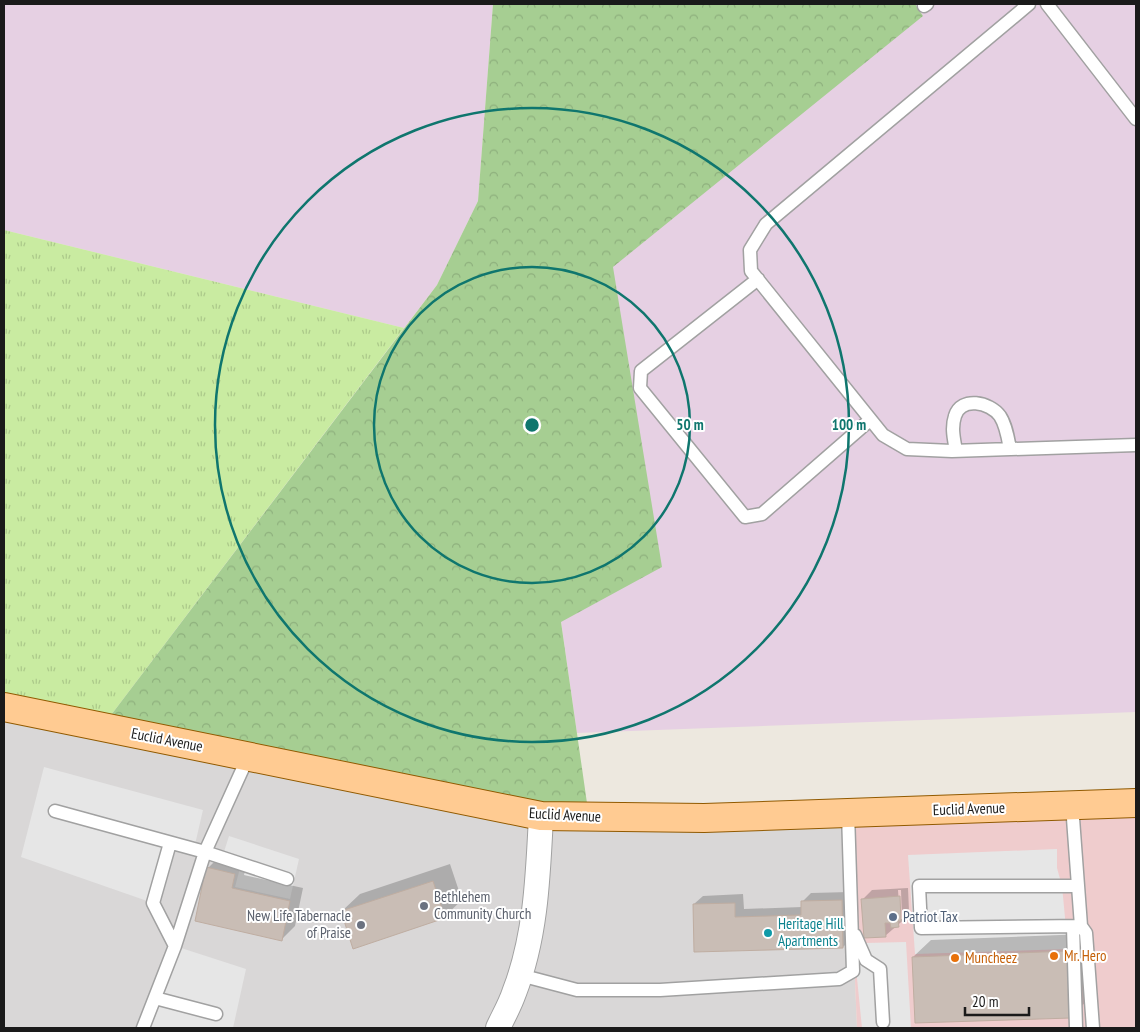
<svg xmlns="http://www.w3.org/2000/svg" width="1140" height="1032" viewBox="0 0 1140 1032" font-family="'PT Sans Narrow',sans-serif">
<defs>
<pattern id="grass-tufts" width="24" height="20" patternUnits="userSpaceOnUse" patternTransform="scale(1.25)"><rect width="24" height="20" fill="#c9eba1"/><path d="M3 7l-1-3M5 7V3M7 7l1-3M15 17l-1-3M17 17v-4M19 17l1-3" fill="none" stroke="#acc98a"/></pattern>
<pattern id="forest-crowns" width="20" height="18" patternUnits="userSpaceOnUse" patternTransform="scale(1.25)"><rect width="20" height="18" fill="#a6ce92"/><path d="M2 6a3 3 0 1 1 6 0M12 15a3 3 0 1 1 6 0" fill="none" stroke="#8eb07d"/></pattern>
</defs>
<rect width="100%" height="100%" fill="#ede8df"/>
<path fill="#d9d7d7" d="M4,707L541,816L848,813L857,1028H4Z"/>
<path fill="#efcccd" d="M1136,803V1028H857L848,813Z"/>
<path fill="#e6d0e3" d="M4,4H493L478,201L437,285L404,328L4,230Z
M580,4H1136V712L577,733L517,314Z"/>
<path fill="url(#grass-tufts)" d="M4,230L404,328L102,727L4,707Z"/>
<path fill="url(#forest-crowns)" d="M493,4H915L923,16L613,267L662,567L561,622L589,817L102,727L437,285L478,201Z"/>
<path fill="#e6e6e6" d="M44,767L203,810L194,849L170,843L153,903L21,857Z
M229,836L299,859L290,899L235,887L241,864L222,858Z
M1057,849V868L1062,886L1068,949L915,954L908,855Z
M906,942L911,1028H862L855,958L865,943Z
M175,946L246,969L233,1028H143Z"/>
<path fill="#0003" fill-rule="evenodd" d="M221,855L248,861L244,875L303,888L295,926L282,939L208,868Z
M450,864L462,900L444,917L342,911L360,894Z
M908,888L909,911L907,913V917L885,936L863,899L872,890ZM898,890H901L902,919H900Z
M850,892L852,938L843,947L696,951L694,904L703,896L743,894L744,909L802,907V902L811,893Z
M1086,934L1089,999L1071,1016L913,957L931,940Z"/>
<path fill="#c9bdb5" stroke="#bfada1" d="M206,867L235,874L232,888L290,901L282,941L195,921Z
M433,881L445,918L353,949L341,911Z
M900,896L901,921H898L899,927L891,928L890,923H885L886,937L864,938L861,899Z
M842,900L843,948L694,952L693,904L735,903V917L801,915V901Z
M1069,951L1071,1018L915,1023L912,957Z"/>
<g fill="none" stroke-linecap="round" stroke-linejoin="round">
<defs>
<path id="lane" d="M1029,4L766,224L750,250L751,271L883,435L907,449L952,451L1136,445
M1047,4L1136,119
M924,6L927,4
M758,279L641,371L640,388L745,517L762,514L870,420
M956,451C954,439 951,428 955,416C961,396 990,402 1000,416C1006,425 1008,438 1010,449
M1072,805L1081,926L1086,933L1093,1028
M55,811L205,852L248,757
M170,843L153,903L175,946
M1078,886H919L921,928L1081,926
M1073,927L1076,1028
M855,935L866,960L880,969L883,1022
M520,975L577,990H660L839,979L853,971L848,813
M155,998L216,1014
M143,1028L175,946L205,852L287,879"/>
<path id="street" d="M498,1028C503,1017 510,1005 514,993C536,937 538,876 541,816"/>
<path id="primary" d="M4,707L541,816L704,818L1136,803"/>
</defs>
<use href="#lane" stroke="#a1a1a1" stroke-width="15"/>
<use href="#street" stroke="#a1a1a1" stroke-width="26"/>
<use href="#primary" stroke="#915a00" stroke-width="30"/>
<use href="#lane" stroke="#fff" stroke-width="12"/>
<use href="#street" stroke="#fff" stroke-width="24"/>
<use href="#primary" stroke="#ffcb92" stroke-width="28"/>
</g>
<g fill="none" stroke="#0f766e" stroke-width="2.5">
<circle cx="532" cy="425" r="158"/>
<circle cx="532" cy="425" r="317"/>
</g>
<g fill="#6b7280" stroke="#fff" stroke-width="2">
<circle cx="424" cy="906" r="5"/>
<circle cx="361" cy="925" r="5"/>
</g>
<circle fill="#5c6f8a" stroke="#fff" stroke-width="2" cx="893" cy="917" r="5"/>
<circle fill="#0f9aa8" stroke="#fff" stroke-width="2" cx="768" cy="933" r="5"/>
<g fill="#e8710a" stroke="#fff" stroke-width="2">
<circle cx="1054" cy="956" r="5"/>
<circle cx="955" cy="958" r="5"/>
</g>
<g text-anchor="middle" stroke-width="4" stroke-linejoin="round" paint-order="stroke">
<g font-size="15" fill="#1a1a1a" stroke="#fff">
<text transform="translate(167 740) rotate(11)" y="5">Euclid Avenue</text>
<text transform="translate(969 809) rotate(-2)" y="5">Euclid Avenue</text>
<text transform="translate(565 815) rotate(3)" y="5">Euclid Avenue</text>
</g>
<g font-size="15" fill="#5b616d" stroke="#fff" text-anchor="start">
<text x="434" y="902">Bethlehem<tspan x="434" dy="17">Community Church</tspan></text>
<text x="351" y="921" text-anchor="end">New Life Tabernacle<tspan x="351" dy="17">of Praise</tspan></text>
</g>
<g font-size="15" fill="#4e5e75" stroke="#fff" text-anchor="start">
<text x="903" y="922">Patriot Tax</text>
</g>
<g font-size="15" fill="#0d838f" stroke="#fff" text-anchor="start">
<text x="778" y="929">Heritage Hill<tspan x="778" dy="17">Apartments</tspan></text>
</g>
<g font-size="15" fill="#c56008" stroke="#fff" text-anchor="start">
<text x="1064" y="961">Mr. Hero</text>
<text x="965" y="963">Muncheez</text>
</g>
</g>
<circle cx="532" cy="425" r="8" fill="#0f766e" stroke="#fff" stroke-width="2.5"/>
<g font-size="15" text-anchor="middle" font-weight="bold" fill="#0f766e" stroke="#fff" stroke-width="4" stroke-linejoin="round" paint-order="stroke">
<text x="690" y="430">50 m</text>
<text x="849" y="430">100 m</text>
</g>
<rect width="1140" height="1032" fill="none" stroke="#1a1a1a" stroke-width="10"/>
<path d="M965 1007v8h64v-8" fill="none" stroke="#1a1a1a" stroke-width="2.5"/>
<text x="972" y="1007" font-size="15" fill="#1a1a1a" stroke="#ffffff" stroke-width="4" paint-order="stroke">20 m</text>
</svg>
